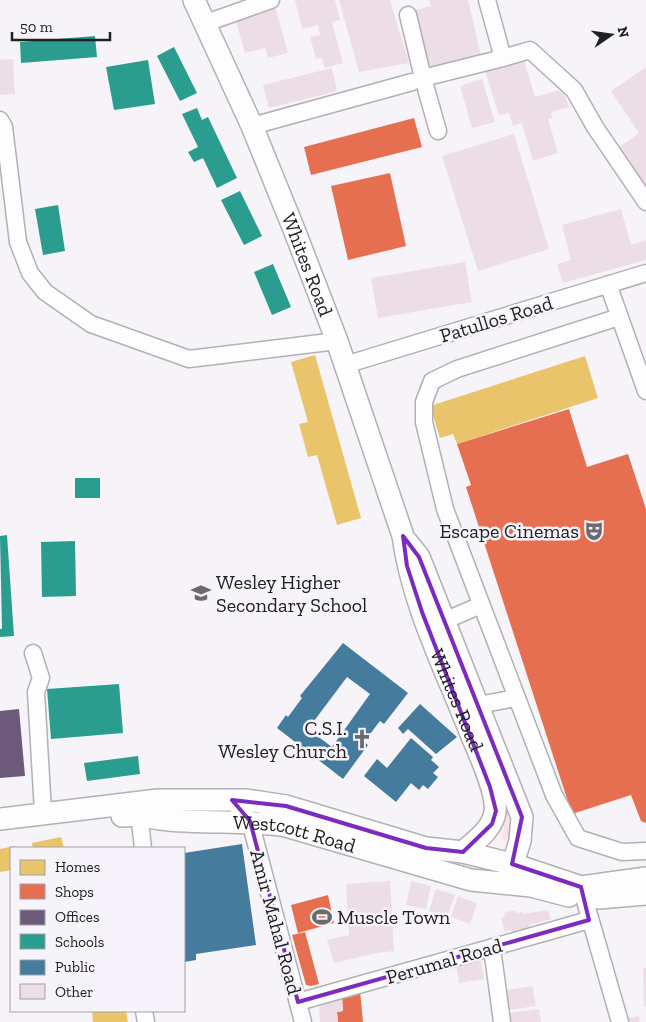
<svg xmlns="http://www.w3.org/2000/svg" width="646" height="1022" viewBox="0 0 646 1022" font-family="'Zilla Slab',serif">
<rect width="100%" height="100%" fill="#f7f4f9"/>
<path fill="#fbe3e6" d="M506,810H509L520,833L513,841H504L502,838Z"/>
<path fill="#e9c46a" d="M315,355L361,518L337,525L317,455L308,457L299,424L308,422L291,362Z
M585,356L598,398L457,444L453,434L440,438L430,406Z
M61,837L64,848H33L32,843Z
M14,846L15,848H11V870L0,872V849Z
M92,1011H126L128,1022H93Z"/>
<path fill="#e76f51" d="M414,118L422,147L311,175L304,147Z
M390,173L406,246L348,260L331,186Z
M569,409L587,467L628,454L646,509V823L641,821L631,795L572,814L466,487L471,485L457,444Z
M328,895L334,923L298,933L291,905Z
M305,932L319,984L311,986L306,985L292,935Z
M360,990L363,1022H338L337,1012L343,1011L342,997Z"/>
<path fill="#6d597a" d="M19,709L25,776L0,778V711Z"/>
<path fill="#2a9d8f" d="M95,36L97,57L21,63L20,42Z
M174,47L197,93L180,101L157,56Z
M148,60L155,104L114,110L106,67Z
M197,108L202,120L208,117L237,178L217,188L203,158L194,162L188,152L198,147L182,114Z
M240,191L262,236L244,245L221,200Z
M58,205L65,251L43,255L35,209Z
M273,264L291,307L272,315L254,272Z
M75,478H100V498H75Z
M7,535L14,636L0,637V629H2L0,536Z
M75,541L76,596L42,597L41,542Z
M119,684L123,733L51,739L47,689Z
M138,756L140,774L87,781L84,763Z"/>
<path fill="#457b9d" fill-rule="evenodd" d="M343,643L408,693L384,724L380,721L364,742L368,745L343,779L277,728L286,715L288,717L302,698L300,696ZM347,677L370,694L332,747L308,729Z
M420,704L457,737L436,754L408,729L403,734L398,728Z
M411,738L433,757L431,760L439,767L433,773L438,777L428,789L423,785L419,790L411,783L396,802L364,776L377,759L387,768Z
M242,844L256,945L196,954V960L184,962V853Z"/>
<path fill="#ecdde7" d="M295,0H335L340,20L332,22L343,63L325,68L322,58L316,59L310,37L320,35L318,25L302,29Z
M339,0H390L409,63L359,72Z
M429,0H468L482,59L426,72L412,11L431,6Z
M275,6L288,53L268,58L265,48L245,53L235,18Z
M13,59L15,94L0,95V60Z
M524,60L535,97L563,89L569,107L551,112L552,118L548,119L558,153L533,161L522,123L513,126L509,113L499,115L485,71Z
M646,67V183L643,185L618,148L639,133L611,91Z
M332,68L337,91L269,108L263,85Z
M482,79L495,122L472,128L460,86Z
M514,134L549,249L478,271L442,156Z
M621,209L631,245L646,240V260L563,283L557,264L571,260L562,225Z
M465,262L472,302L378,318L371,278Z
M506,827H513V834L507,835Z
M390,881L394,951L377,953L334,963L327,940L349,935L346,884Z
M411,881L431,886L426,909L406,905Z
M436,889L455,895L447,917L429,911Z
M458,896L477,903L470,924L451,917Z
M515,910L516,913L523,912V914L548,910L551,919L529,925L530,930L512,934L511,930L505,932L501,918L505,916L504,913Z
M481,961L484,979L459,983L456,964Z
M643,968H646V1006H644Z
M533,986L536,1006L509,1010L506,990Z
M342,997L343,1011L337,1012L338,1022H320L319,1004Z
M539,1009L541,1022H508L507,1013Z
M639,1016L640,1022H628L627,1018Z"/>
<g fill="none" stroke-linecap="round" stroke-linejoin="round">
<defs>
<path id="minor" d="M487,0L503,58L530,50L574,90L595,127L646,202
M408,15L423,78L503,58
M206,23L271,0
M423,78L438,131
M0,120L4,127L18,242L30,273L45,292L91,324L189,359L337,341
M252,126L412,82
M608,284L646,391
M619,317L457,369L432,381L424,402V422L445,509L554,795L578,838L622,852L646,851
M345,365L646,273
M444,621L481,605
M33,653L41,678L36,692L43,812
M478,705L516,698
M232,800L250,821L303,1022
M139,813L143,848
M581,887L620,1022
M492,948L502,1022
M298,1002L589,920
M144,1011L146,1022"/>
<g id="major">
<path id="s1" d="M194,0L252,126L295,232L337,341L403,536C412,603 444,666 469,729C477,749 498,792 495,812C493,829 475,841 463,852"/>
<path d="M407,542L419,557L522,817L520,841L509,876"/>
<path id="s2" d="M122,816C138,814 145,817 160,819C200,824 241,820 282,825L471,880L531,886L569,896"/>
<path d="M0,819L158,800H246L286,806L426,848L463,852L512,864L581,887L646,878"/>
<path d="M599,898L646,894"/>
</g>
</defs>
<use href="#minor" stroke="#b2b0b3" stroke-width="19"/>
<use href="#major" stroke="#b2b0b3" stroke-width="24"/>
<use href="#minor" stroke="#fefdfe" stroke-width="16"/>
<use href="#major" stroke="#fefdfe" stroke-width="21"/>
</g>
<path fill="none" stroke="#7b2cbf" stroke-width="4" stroke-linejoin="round" d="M403,536L419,557L522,817L512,864L581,887L589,920L298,1002L250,821L232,800L286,806L426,848L463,852L492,824L496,811L490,787L422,612L407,566Z"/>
<defs>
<symbol id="theatre-bare" viewBox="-9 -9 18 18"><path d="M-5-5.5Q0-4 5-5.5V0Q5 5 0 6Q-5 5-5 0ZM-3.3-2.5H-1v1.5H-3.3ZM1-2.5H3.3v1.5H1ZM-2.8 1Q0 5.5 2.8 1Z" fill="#6c6a6d" stroke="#f7f3fa" stroke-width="2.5" paint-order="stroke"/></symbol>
<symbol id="school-bare" viewBox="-9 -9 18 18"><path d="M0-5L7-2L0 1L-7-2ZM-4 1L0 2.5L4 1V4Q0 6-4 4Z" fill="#6c6a6d" stroke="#f7f3fa" stroke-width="2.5" paint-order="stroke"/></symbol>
<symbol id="church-bare" viewBox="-9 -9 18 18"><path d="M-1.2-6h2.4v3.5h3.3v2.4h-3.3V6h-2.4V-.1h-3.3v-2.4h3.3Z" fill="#6c6a6d" stroke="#f7f3fa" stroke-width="2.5" paint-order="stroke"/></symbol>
<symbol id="stadium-bare" viewBox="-9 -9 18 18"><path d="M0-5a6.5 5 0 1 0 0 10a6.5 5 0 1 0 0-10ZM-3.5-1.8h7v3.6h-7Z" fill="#6c6a6d" stroke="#f7f3fa" stroke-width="2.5" paint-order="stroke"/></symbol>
</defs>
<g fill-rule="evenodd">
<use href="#theatre-bare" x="580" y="517" width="28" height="28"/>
<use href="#school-bare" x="187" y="579" width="28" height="28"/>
<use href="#church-bare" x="348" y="725" width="28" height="28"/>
<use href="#stadium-bare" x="308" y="903" width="28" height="28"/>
</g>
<g text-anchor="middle" stroke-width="5" stroke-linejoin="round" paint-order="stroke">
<g font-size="20" fill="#212022" stroke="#f7f3fa">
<text dy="7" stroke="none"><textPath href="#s1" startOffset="288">Whites Road</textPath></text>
<text transform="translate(496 319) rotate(-17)" y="7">Patullos Road</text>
<text dy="7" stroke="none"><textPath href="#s1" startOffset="749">Whites Road</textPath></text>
<text dy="7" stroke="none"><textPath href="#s2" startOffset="174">Westcott Road</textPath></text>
<text transform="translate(276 922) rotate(75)" y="7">Amir Mahal Road</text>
<text transform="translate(444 961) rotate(-16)" y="7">Perumal Road</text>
</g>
<g font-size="20" fill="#212022" stroke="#f7f3fa" text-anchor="end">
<text x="579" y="538">Escape Cinemas</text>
<text x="216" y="589" text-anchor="start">Wesley Higher<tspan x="216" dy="23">Secondary School</tspan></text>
<text x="347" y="735">C.S.I.<tspan x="347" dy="23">Wesley Church</tspan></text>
<text x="337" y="924" text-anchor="start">Muscle Town</text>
</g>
</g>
<rect x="10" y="847" width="175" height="165" fill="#f7f3fa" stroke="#a19fa4"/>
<rect x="20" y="860" width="25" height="15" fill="#e9c46a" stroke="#a19fa4"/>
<text x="55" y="872" font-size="15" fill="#212022">Homes</text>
<rect x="20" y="884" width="25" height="15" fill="#e76f51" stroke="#a19fa4"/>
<text x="55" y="897" font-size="15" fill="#212022">Shops</text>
<rect x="20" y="910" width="25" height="15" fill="#6d597a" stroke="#a19fa4"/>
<text x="55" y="922" font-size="15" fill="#212022">Offices</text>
<rect x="20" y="934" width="25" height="15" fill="#2a9d8f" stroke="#a19fa4"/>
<text x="55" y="947" font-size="15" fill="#212022">Schools</text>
<rect x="20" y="960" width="25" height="15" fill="#457b9d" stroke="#a19fa4"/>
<text x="55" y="972" font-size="15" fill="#212022">Public</text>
<rect x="20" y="984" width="25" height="15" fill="#ecdde7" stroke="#a19fa4"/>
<text x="55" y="997" font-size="15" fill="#212022">Other</text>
<g transform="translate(611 35) rotate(77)" stroke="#f7f3fa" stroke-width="4" paint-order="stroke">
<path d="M0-4L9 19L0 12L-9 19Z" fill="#212022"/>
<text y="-8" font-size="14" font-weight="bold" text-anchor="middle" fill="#212022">N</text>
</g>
<path d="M12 32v8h98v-8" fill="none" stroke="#212022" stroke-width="2.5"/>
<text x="20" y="32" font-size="15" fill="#212022" stroke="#f7f3fa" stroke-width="4" paint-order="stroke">50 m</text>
</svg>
